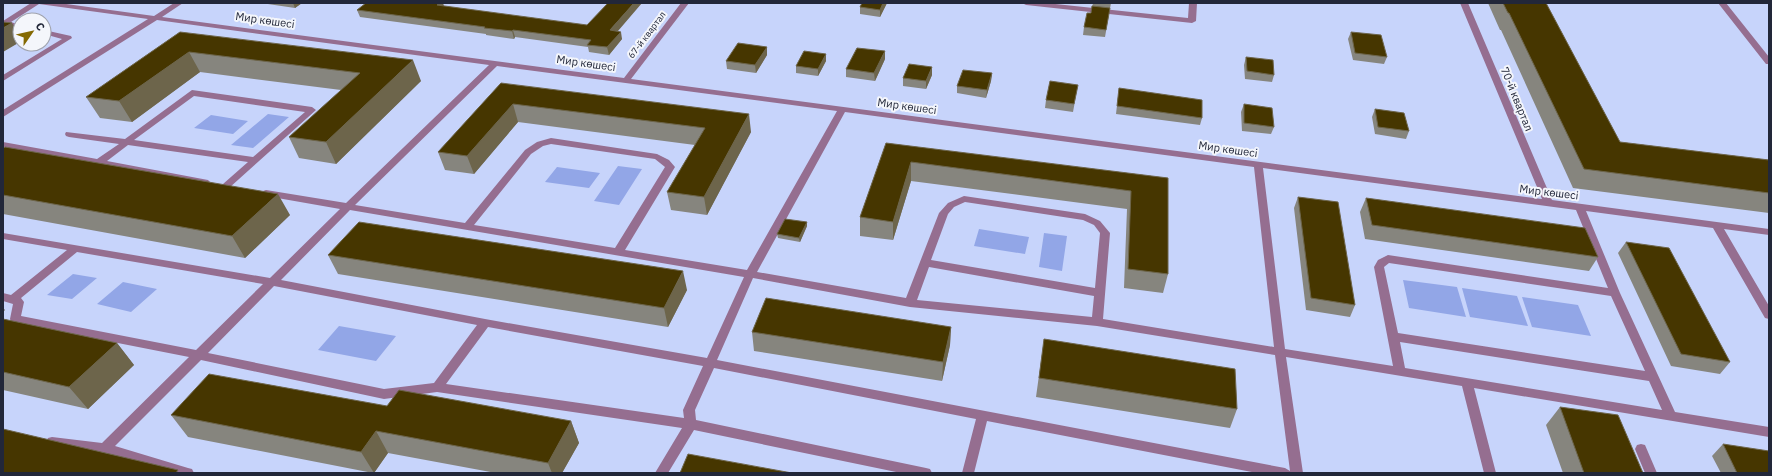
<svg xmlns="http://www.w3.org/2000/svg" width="1772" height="476" viewBox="0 0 1772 476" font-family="'IBM Plex Sans',sans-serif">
<rect width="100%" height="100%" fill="#c7d4fb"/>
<path fill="#92a6e7" d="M268,114L289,117L253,148L231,145Z
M211,115L248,121L233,134L194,128Z
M618,166L642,169L619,205L594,201Z
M557,167L600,173L589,188L545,182Z
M979,229L1029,237L1025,254L974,246Z
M1044,233L1067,236L1062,271L1039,267Z
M73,274L97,278L72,299L47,295Z
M1403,280L1457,287L1466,317L1409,308Z
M123,282L157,289L131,312L97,304Z
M1462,288L1517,296L1528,326L1470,317Z
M1522,297L1578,305L1591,336L1532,327Z
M339,326L396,336L376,361L318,350Z"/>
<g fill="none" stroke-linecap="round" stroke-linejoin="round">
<path fill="#956e90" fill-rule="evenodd" d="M31,3H59L154,16L174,3H183L162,17L624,78L681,3H689L631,79L1542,199L1460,3H1468L1552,200L1769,229V235L1724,229L1769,306V319L1765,318L1713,228L1586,211L1620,293L1675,412L1769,427V437L1474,388L1496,473H1484L1462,386L1286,357L1303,473H1257L987,421L974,473H962L976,419L714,368L695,410L696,420L926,468L930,469L932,473H901L694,430L668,473H655L682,428L437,392L384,399L201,360L115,446L188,468L192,469L194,473H170L105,453L52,447L48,446L46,442L48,438L52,437L102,443L189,357L11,322L10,319L13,304L3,301V293L11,295L67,250L3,239V233L270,278L340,209L266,196L263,195L261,193L263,191L266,190L346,203L489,65L157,20L3,117V110L148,19L39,4L11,22L20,25V29L3,25V21ZM497,66L837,111L747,270L625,250L675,167L669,160L657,154L551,138L537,142L525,150L465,223L355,205ZM845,112L1254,167L1274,347L1103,319L1110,233L1100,221L1085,214L964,196L948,203L939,213L906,298L757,272ZM551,144L655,159L665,167L615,248L474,225L531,154L543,146ZM1263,168L1576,210L1608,288L1388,255L1378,260L1374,267L1393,366L1285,349ZM965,202L1083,220L1094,225L1100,233L1095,288L931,260L948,214L954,207ZM350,210L744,277L707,358L485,319L281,280ZM77,252L263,284L196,350L21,316L24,302L21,298ZM1389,263L1611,296L1645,371L1398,333L1384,267ZM929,267L1094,296L1092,317L917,300ZM753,278L910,307L1097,326L1275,355L1290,471L1285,468L717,360ZM274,286L477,325L434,383L384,389L208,353ZM488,327L703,366L683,410L684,418L446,384ZM1400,342L1649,381L1662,410L1405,368Z
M1022,3H1046L1188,18L1189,3H1197L1196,21L1192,23L1026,5Z
M1718,3H1726L1769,57V64H1766Z
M44,30L71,36L72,38L3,81V75L62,39L44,34Z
M192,90L312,107L316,110L229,188L226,189L221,186L223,184L248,162L128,145L107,161L208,180L210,182L208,184L205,185L3,148V142L97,159L119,144L69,137L66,136L65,134L66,132L125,139ZM194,96L305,112L253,157L134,140Z
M1641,444L1645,445L1657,473H1645L1635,449L1637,445Z"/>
</g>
<path fill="#86857e" d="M261,3H302L295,8Z
M366,3H443L444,6L617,31L622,39L609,55L589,52L588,47L515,37L514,39L486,35V34L360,17L357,10Z
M862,3H887L880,17L860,14V7Z
M1093,3H1111L1105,37L1083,35L1084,27L1091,13Z
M1488,3H1546L1620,142L1769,160V213L1573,188L1501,30H1500Z
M180,32L421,81L336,164L299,158L289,137L341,90L200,72L132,122L100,118L86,97Z
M1351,32L1387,57L1384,64L1353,60L1348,39Z
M767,47V55L756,73L727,69L726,61Z
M826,54V61L818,76L796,73V66Z
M1246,57L1274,75L1272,82L1245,79L1244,65Z
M885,59L875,81L846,77V69Z
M992,73L991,81L986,98L957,93V86Z
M932,75L926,89L903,86V78Z
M501,83L751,132L707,215L671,210L667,192L695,145L518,122L474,174L445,170L438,152Z
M1078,85L1073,112L1045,108L1046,100Z
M1119,88L1202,118L1200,125L1116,114Z
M1244,104L1274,127L1271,134L1242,131L1241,112Z
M1375,109L1409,131L1406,139L1375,134L1372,117Z
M886,143L1168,178V274L1163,293L1124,288L1127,209L911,181L893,240L860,236V217Z
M3,149L290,215L245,258L3,214Z
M1298,197L1355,305L1350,317L1306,310L1294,208Z
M1366,198L1598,257L1589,271L1365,239L1360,212Z
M807,222V226L800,242L778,238L777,234Z
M1626,242L1730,362L1720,374L1671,366L1618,253Z
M328,255L687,290L668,327L338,274Z
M3,319L117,343L134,365L88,409L3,390Z
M951,327L950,345L942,381L754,351L752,332Z
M1044,339L1237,409L1230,428L1036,397Z
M387,406L571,421L579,443L562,473H496L388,453L374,473H373L188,437L171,415Z
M1560,407L1643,473H1563L1546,425Z
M1723,444L1769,473H1721L1712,456Z"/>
<path fill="#6d654b" d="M293,3H302L295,8Z
M440,3H443L444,9L437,5Z
M634,3H642L612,38L610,30Z
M883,3H887L880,17V10Z
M12,23L20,35V42L3,52V28Z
M513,30L515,37L514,39L512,31Z
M621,32L622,39L609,55L607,47Z
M767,47V55L756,73L755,65Z
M885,51V59L875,81L874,73Z
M189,52L200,72L132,122L119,101Z
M826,54V61L818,76V69Z
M413,60L421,81L336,164L326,142Z
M932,67V75L926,89V81Z
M992,73L991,81L986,98L987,90Z
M513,104L518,122L474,174L467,156Z
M749,114L751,132L707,215L704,197Z
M911,162V181L893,240V222Z
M278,194L290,215L245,258L232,236Z
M807,222V226L800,242L799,238Z
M683,271L687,290L668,327L664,308Z
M3,308L5,310L3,312Z
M951,327L950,345L942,381L943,362Z
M117,343L134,365L88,409L69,387Z
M571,421L579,443L562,473H552L548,463Z
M376,431L388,453L374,473L361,452Z"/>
<path fill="#463600" stroke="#6d654b" d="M366,3H440L437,5L587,25L608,3H634L610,30L621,32L607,47L587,45L591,40L513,30L512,31L484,28L485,27L357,10Z
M862,3H883L880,10L860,7Z
M1503,3H1546L1620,142L1769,160V193L1584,169L1509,13H1508Z
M1092,6L1110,8L1106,30L1084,27L1087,13H1091Z
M3,22L12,23L3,28Z
M180,32L413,60L326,142L289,137L360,73L189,52L119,101L86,97Z
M1351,32L1381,35L1387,57L1355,53Z
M738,43L767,47L755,65L726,61Z
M857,48L885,51L874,73L846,69Z
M804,51L826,54L818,69L796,66Z
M1246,57L1273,60L1274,75L1247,71Z
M909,64L932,67L926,81L903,78Z
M963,70L992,73L987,90L957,86Z
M1050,81L1078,85L1074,104L1046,100Z
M501,83L749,114L704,197L667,192L705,128L513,104L467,156L438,152Z
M1119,88L1202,100V118L1117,106Z
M1244,104L1272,108L1274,127L1244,123Z
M1375,109L1404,113L1409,131L1378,127Z
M886,143L1168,178V274L1128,269L1131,191L911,162L893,222L860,217Z
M5,147L278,194L232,236L3,195V149Z
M1298,197L1338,202L1355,305L1311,298Z
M1366,198L1585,228L1598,257L1372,225Z
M785,219L807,222L799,238L777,234Z
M359,222L683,271L664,308L328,255Z
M1626,242L1669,248L1730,362L1681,354Z
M766,298L951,327L943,362L752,332Z
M3,319L117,343L69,387L3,372Z
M1044,339L1235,369L1237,409L1039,378Z
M209,374L387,406L399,390L571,421L548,463L376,431L361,452L171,415Z
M1560,407L1618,415L1643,473H1584Z
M3,429L178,470L176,473H3Z
M1723,444L1769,451V473H1737Z
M688,454L792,473H680Z"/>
<g text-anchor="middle" stroke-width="4" stroke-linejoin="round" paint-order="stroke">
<g font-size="9" fill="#222739" stroke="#f4f6fb">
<text transform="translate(647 35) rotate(-53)" y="3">67-й квартал</text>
</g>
<g font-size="11" fill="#222739" stroke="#f4f6fb">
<text transform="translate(265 20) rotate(8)" y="4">Мир көшесі</text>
<text transform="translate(586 63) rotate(8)" y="4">Мир көшесі</text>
<text transform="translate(1517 99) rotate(68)" y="4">70-й квартал</text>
<text transform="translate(907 106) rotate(8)" y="4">Мир көшесі</text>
<text transform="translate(1228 149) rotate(8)" y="4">Мир көшесі</text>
<text transform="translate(1549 192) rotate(7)" y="4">Мир көшесі</text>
</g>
</g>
<rect width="1772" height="476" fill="none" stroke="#222739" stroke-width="8"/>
<g transform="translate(32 32) rotate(56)"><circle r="19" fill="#f4f6fb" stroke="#a0a3ad"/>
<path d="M0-3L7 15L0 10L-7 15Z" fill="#846902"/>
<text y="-6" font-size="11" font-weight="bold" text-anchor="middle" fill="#222739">С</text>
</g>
</svg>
